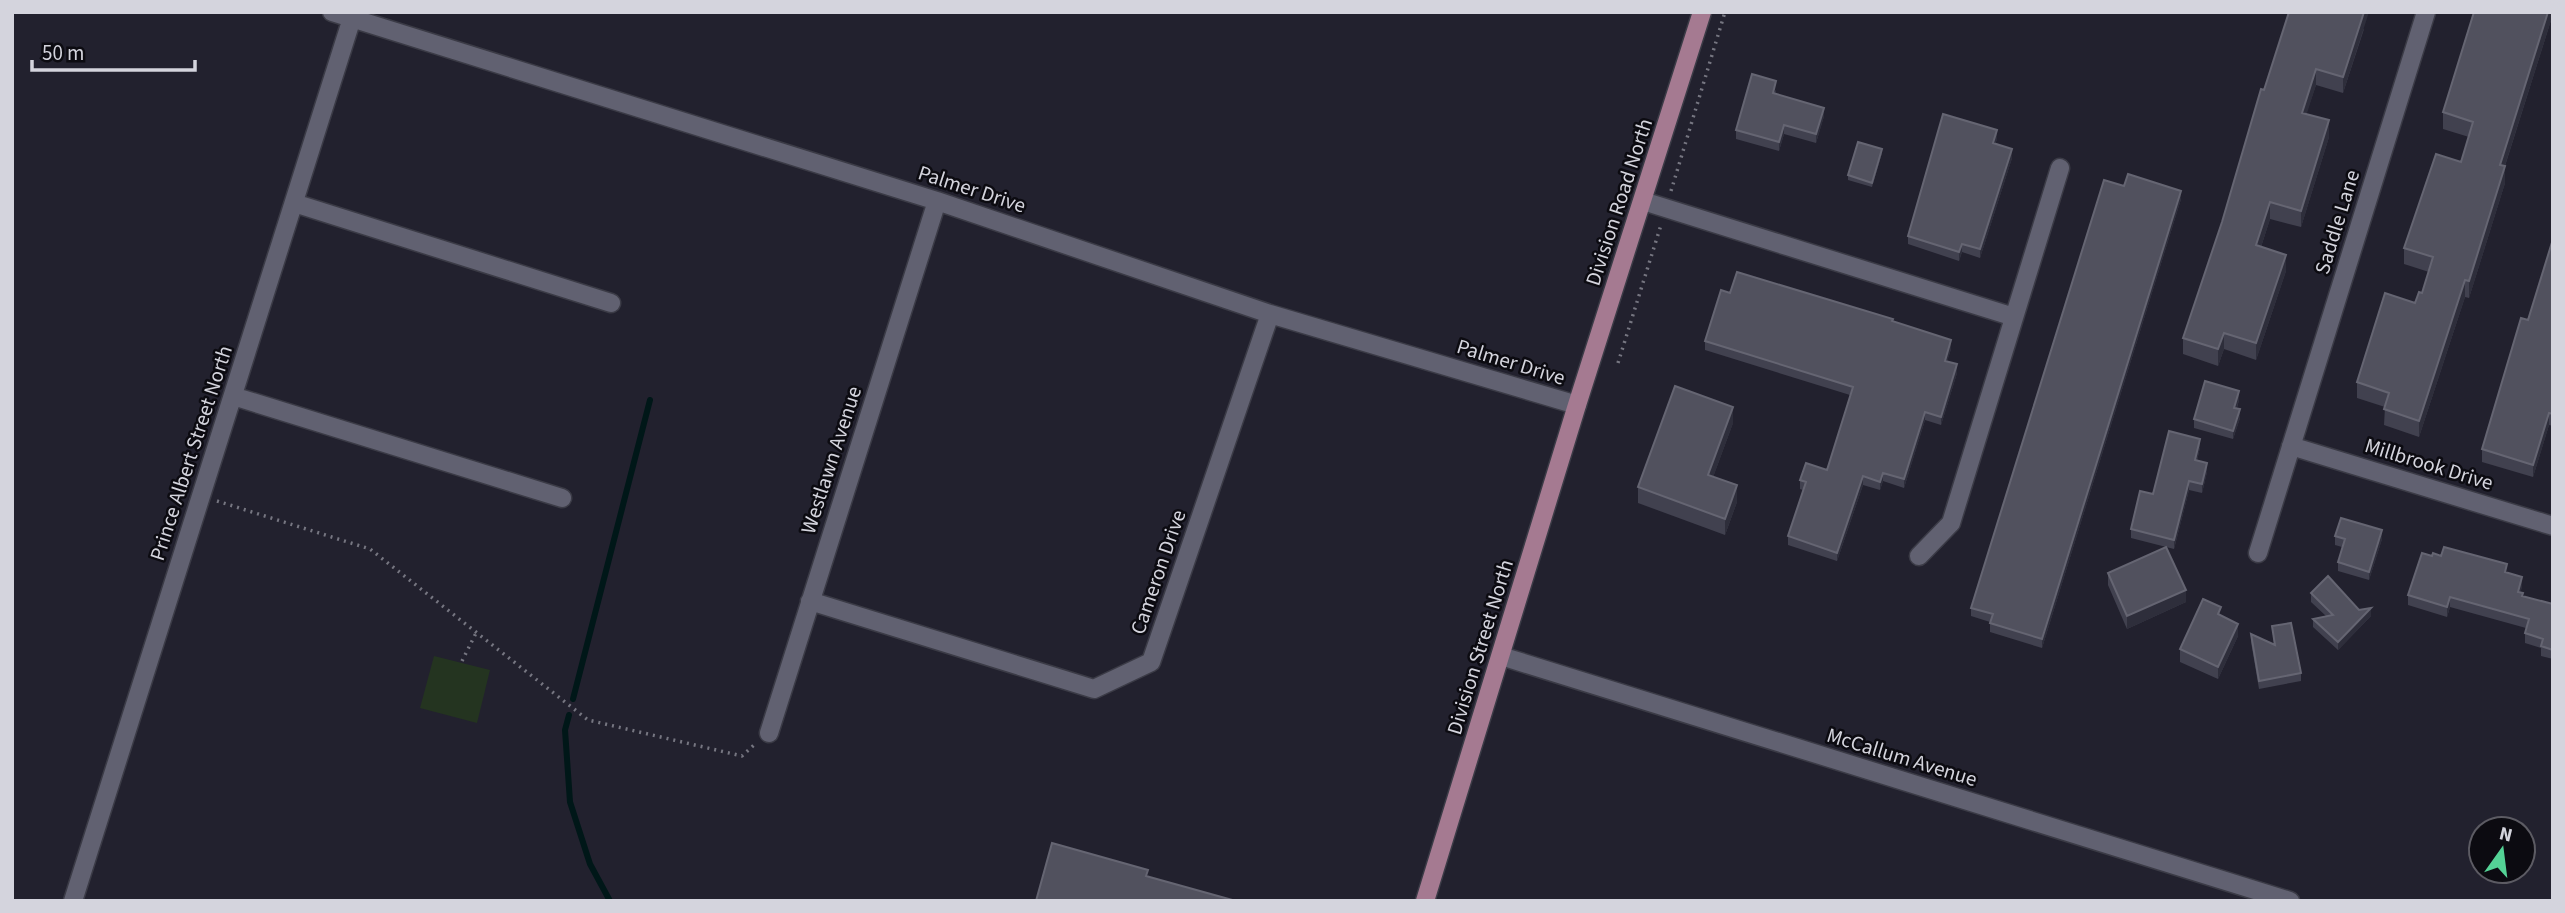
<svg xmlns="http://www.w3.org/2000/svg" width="2565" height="913" viewBox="0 0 2565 913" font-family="'Source Sans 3',sans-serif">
<rect width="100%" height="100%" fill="#22212e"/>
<path fill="#243420" d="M434,656L490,670L477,723L420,708Z"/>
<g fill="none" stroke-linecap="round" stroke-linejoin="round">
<path stroke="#001718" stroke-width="6" d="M573,699L650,400
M569,715L565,730L570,802L590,864L610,901"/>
<defs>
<path id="minor" d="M332,12L937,201L1270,314L1577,405
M1643,201L2014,317
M294,203L611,303
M233,396L562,498
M2291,446L2553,526
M2258,553L2426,12
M1919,556L1951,523L2060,168
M810,601L1094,689L1151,662L1270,314
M1501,656L2290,901
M769,733L937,201
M73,901L352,18"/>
<path id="major" d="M1425,901L1577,405L1702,12"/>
</defs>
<use href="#minor" stroke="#3b3b46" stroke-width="21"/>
<use href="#major" stroke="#3b3b46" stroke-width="21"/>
<path stroke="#767681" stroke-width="3.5" stroke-dasharray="2 5" stroke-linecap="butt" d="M1671,191L1725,12
M1618,363L1661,225
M217,501L370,549L588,720L742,756L754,745
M462,661L476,633"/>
<use href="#minor" stroke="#616171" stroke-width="18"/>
<use href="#major" stroke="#a57a91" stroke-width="18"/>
</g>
<path fill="#41414f" d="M2553,14L2505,166V183L2469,298L2465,297L2419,437L2384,425L2385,407L2357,398V382L2422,293L2429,272L2404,264V248L2461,162L2469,137L2443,129V112Z
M2364,29L2343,93L2316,85L2306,114L2329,137L2301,227L2270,219L2261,247L2286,271L2256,360L2224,349L2218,366L2183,354V338L2222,222L2264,90Z
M1776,90L1775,94L1824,116L1816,143L1784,134L1779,151L1736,139V130Z
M1997,139L1995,144L2012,158L1980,258L1962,252L1959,261L1908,244V236Z
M1882,153L1872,187L1848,180V175Z
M2124,186L2181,199L2042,648L1990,632V622L1971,616V608Z
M2553,239V426L2549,425L2533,477L2482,462V449L2528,320Z
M1730,293L1893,321L1951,349L1947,361L1957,373L1941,425L1925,420L1904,488L1883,481L1880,490L1863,485L1837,561L1788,545V536L1803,490L1800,489V480L1827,470L1850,395L1705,350V341Z
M2239,400L2237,408L2240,418L2233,439L2194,428V419Z
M1733,423L1713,477L1737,502L1725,535L1638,503V487Z
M2200,447L2197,461L2207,472L2202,493L2189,490L2174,549L2131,538V529L2153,494Z
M2335,536L2382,539L2369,580L2338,571V562L2342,547L2335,545Z
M2432,556L2507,573L2522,587L2520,592L2523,596L2553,604V659L2541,656V648L2525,643V633L2526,628L2450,607L2447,617L2408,605V595Z
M2108,573L2186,602L2127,629L2108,585Z
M2311,593L2359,610L2371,616L2338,650L2313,627V619L2326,616L2311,602Z
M2221,616L2238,636L2218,679L2180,662V649Z
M2272,626L2301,673V681L2259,689L2251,642V634L2274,645Z"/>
<path fill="#2e2e3b" d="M2364,12H2369L2343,93V77Z
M2548,12H2553V14L2500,181V165Z
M2316,69V85L2302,129V113Z
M1824,108V116L1816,143V134Z
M2329,120V137L2301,227V211Z
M1784,125V134L1779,151V142Z
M1997,130V139L1993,152V143Z
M1882,149V153L1872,187V183Z
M2012,149V158L1980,258V249Z
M2505,166V183L2469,298V281Z
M2181,191V199L2042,648V639Z
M2270,202V219L2256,262V245Z
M1962,244V252L1959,261V252Z
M2286,255V271L2256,360V343Z
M2465,280V297L2419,437V421Z
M2224,333V349L2218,366V349Z
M1951,340V349L1945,369V361Z
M1957,364V373L1941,425V417Z
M2239,391V400L2234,416V408Z
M1733,407V423L1708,491V475Z
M2240,409V418L2233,439V431Z
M1925,412V420L1904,488V479Z
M2549,413V425L2533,477V465Z
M2200,439V447L2195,469V460Z
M2207,463V472L2202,493V484Z
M1883,473V481L1880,490V482Z
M1863,476V485L1837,561V553Z
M2189,481V490L2174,549V540Z
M1737,485V502L1725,535V519Z
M2382,530V539L2369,580V572Z
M2522,577V587L2518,601V592Z
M2186,590V602L2127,629V616Z
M2450,597V607L2447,617V607Z
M2371,608V616L2338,650V642Z
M2238,624V636L2218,679V667Z"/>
<path fill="#51515e" stroke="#656572" stroke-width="2" d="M2289,12H2364L2343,77L2316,69L2302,113L2329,120L2301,211L2270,202L2256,245L2286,255L2256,343L2224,333L2218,349L2183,338L2222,222L2261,89L2264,90Z
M2474,12H2548L2500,165L2505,166L2469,281L2465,280L2419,421L2384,409L2389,393L2357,382L2385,293L2415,303L2419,292L2422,293L2433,257L2404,248L2436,154L2461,162L2473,122L2443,112Z
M1752,74L1776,81L1773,93L1824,108L1816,134L1784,125L1779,142L1736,130Z
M1943,114L1997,130L1993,143L2012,149L1980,249L1962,244L1959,252L1908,236Z
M1858,142L1882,149L1872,183L1848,175Z
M2128,174L2181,191L2042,639L1990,623L1993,614L1971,608L2104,180L2124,186Z
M2553,239V414L2549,413L2533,465L2482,449L2521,318L2528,320Z
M1737,272L1893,319L1892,321L1951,340L1945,361L1957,364L1941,417L1925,412L1904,479L1883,473L1880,482L1863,476L1837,553L1788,536L1806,482L1800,480L1806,463L1827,470L1853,387L1705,341L1721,290L1730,293Z
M2205,381L2239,391L2234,408L2240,409L2233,431L2194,419Z
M1675,386L1733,407L1708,475L1737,485L1725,519L1638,487Z
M2169,431L2200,439L2195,460L2207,463L2202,484L2189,481L2174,540L2131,529L2140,491L2153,494Z
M2341,518L2382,530L2369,572L2338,562L2345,539L2335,536Z
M2166,547L2186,590L2127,616L2108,573Z
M2444,547L2507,564L2505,572L2522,577L2518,592L2523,593L2522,596L2553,604V650L2541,646L2543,639L2525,633L2529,619L2450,597L2447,607L2408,595L2422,553L2432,556L2433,553L2441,556Z
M2328,576L2359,610L2371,608L2338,642L2313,619L2333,615L2311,593Z
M2203,599L2221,607L2218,614L2238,624L2218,667L2180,649Z
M2291,623L2301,673L2259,681L2251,634L2275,645L2272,626Z
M1052,843L1148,870L1146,876L1236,901H1036Z"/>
<g text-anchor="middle" stroke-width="5" stroke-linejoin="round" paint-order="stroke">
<g font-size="21" fill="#d4d4dd" stroke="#0c0b11">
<text transform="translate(972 189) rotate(18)" y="7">Palmer Drive</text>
<text transform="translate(1619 202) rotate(-72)" y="7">Division Road North</text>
<text transform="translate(2337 222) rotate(-73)" y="7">Saddle Lane</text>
<text transform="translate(1511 362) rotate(17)" y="7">Palmer Drive</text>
<text transform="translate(191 453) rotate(-72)" y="7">Prince Albert Street North</text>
<text transform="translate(831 460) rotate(-72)" y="7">Westlawn Avenue</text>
<text transform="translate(2429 464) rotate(17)" y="7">Millbrook Drive</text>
<text transform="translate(1158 572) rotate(-71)" y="7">Cameron Drive</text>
<text transform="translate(1480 647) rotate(-73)" y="7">Division Street North</text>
<text transform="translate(1902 757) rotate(17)" y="7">McCallum Avenue</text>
</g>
</g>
<rect width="2565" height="913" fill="none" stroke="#d4d4dd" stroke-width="28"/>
<g transform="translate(2502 850) rotate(14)"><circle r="33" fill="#0c0b11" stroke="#5c5b63" stroke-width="2"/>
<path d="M0-5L12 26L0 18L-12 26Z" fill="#54d396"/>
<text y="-10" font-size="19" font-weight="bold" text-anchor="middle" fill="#d4d4dd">N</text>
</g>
<path d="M32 60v10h163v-10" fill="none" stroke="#d4d4dd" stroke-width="3.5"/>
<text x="42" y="60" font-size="21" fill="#d4d4dd" stroke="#0c0b11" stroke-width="5" paint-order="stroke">50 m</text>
</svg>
